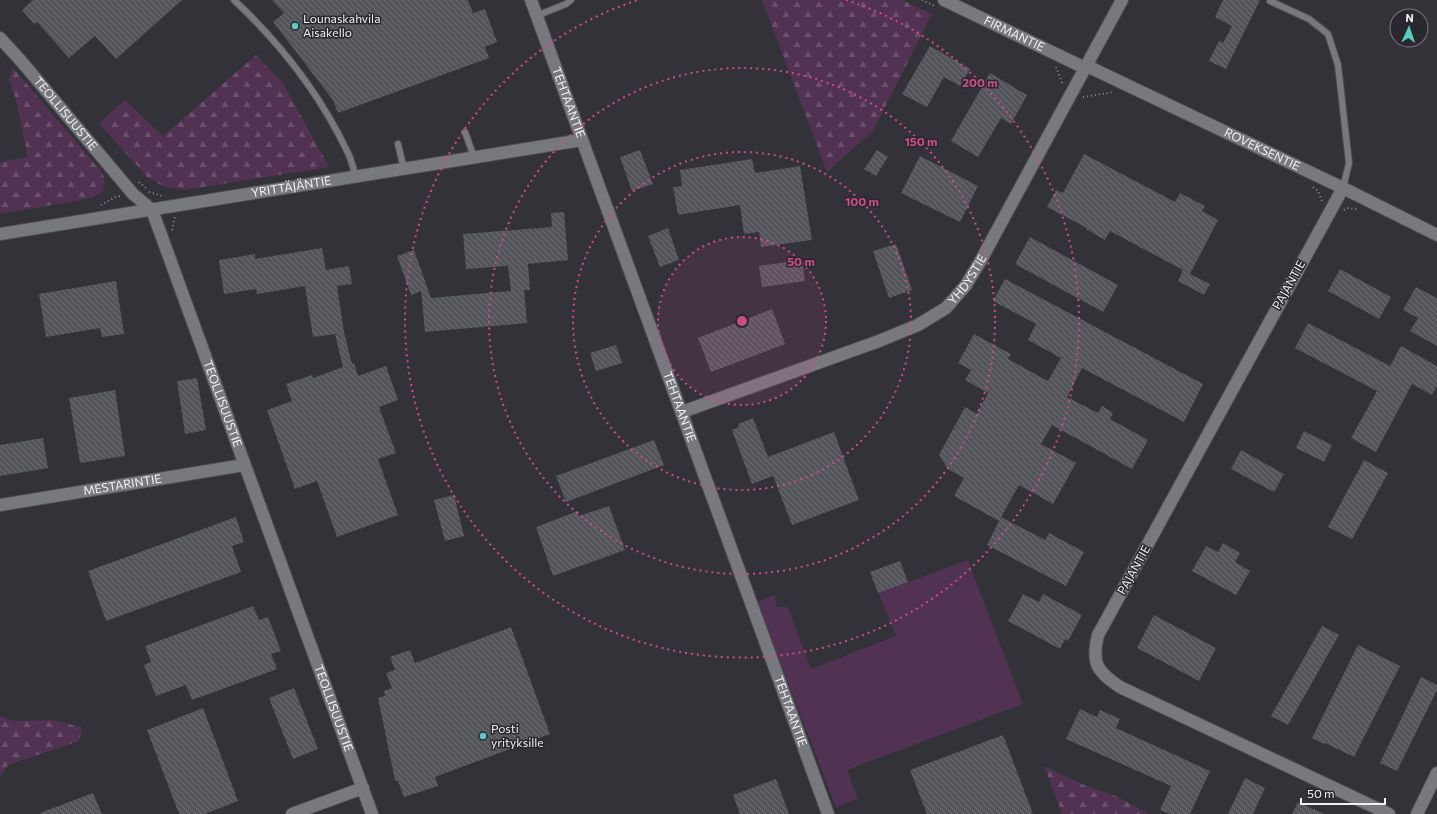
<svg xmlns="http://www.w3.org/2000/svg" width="1437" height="814" viewBox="0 0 1437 814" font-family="Commissioner,sans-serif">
<defs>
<pattern id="forest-firs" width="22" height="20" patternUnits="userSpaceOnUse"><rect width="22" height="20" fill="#513252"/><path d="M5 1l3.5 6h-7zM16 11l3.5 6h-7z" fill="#6a506c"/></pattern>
<pattern id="building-back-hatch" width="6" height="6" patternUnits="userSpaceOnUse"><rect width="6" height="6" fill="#53555b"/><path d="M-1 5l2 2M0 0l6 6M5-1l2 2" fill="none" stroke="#6c6e73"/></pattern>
</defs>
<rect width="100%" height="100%" fill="#323238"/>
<path fill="#513252" d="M968,560L1023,704L847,770L858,799L836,807L757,602L775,595L777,607H788L811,669L896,636L878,593Z"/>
<path fill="url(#forest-firs)" d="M762,0H902L932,14L873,131L827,172Z
M256,55L283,83L329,167L184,190L165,187L147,177L99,123L125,100L163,136Z
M13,68L102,172L105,181L103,191L92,198L0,214V162L28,157L16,99L9,80Z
M0,716L13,721L51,720L82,727L79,741L8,765L0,776Z
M1044,766L1084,785L1118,797L1149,814H1062Z"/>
<path fill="url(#building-back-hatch)" d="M33,0H182L116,59L95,36L69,58L37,22L34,24L22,10Z
M272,0H468L473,13L485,9L497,42L485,47L489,58L338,113L333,100L273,22L284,13Z
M1223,0H1260L1226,69L1209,61L1219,41L1223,43L1232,26L1215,17Z
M930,46L970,69L960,86L944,77L927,107L902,94Z
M990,73L1027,95L1011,124L1001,118L978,157L951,141Z
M640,150L653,184L632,191L620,157Z
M877,150L888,157L876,176L864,169Z
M1084,154L1175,202L1180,193L1205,206L1202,211L1218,220L1190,274L1210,284L1204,295L1178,281L1183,270L1110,231L1105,240L1086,229L1087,228L1047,207L1056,190L1063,193Z
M920,156L978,186L960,222L901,193Z
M752,159L755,173L800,166L812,240L761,247L759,232L744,234L740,205L678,215L673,187L682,186L680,170Z
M564,212L568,260L528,264L530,290H524L527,323L425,332L421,291L411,295L397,256L414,250L431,298L511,291L508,266L466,269L463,234L552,227L551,213Z
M668,228L679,260L660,267L648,236Z
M1030,237L1118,285L1103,312L1015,264Z
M896,244L912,290L889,298L873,251Z
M322,248L326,270L349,266L352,284L337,286L344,332L352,364L354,363L358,376L386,366L398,400L379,407L396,453L378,459L398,515L337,537L317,481L295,489L267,410L292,401L286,384L312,375L313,378L343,367L335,334L313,337L305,286L257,294L256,289L224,294L219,260L255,254V259Z
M802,260L805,281L762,287L759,266Z
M1340,269L1391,297L1379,319L1328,291Z
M1005,279L1203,384L1184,422L1082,368L1067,397L1098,413L1102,406L1113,413L1110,419L1148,440L1132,469L1052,425L1041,444L1076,463L1053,504L1019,485L999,521L954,496L964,478L948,469L939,455L965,407L977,414L988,393L965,380L971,370L958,363L974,334L1011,354L1008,359L1048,381L1061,358L1028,340L1036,324L993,301Z
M116,281L124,334L102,337L100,328L46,337L39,294Z
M1416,287L1437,298V346L1410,331L1418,318L1403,310Z
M772,309L785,344L711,372L698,338Z
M1308,323L1390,366L1401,346L1437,366V386L1432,395L1412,384L1376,452L1351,438L1377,391L1295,348Z
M616,345L622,363L596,371L590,353Z
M197,378L206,430L185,434L177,381Z
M115,390L125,456L80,463L69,398Z
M753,418L768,457L834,432L859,500L792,525L773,476L752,484L732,430L739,427L738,424Z
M1304,431L1332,445L1324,462L1296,448Z
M43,438L48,468L0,476V445Z
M654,440L664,465L566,502L556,476Z
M1241,450L1284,474L1274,492L1231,469Z
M1364,460L1388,473L1352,539L1328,527Z
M454,495L464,536L445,541L434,500Z
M609,506L625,550L553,576L536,527L578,511L579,516Z
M236,517L244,542L232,546L241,572L106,621L88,571Z
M1001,517L1045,540L1049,533L1084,552L1066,586L987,545Z
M1223,543L1240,553L1235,562L1250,571L1236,595L1192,571L1206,546L1218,552Z
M900,561L908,582L878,593L870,572Z
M1023,594L1039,602L1043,594L1082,615L1068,641L1065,639L1060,649L1008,621Z
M253,606L259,620L268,617L281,651L271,654L277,669L192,700L186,685L156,696L144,665L151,662L145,646Z
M1154,615L1216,648L1199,681L1137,648Z
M1322,626L1339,635L1288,725L1271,716Z
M511,627L550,734L435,777L438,786L404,797L398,781L395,780L378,698L385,696L384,691L392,688L386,673L395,670L390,657L410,650L415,663Z
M1358,645L1400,666L1354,757L1325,743L1324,744L1312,738Z
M1421,677L1437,685V690L1397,771L1380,763Z
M294,688L318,749L293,759L269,698Z
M203,708L238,801L205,814H179L147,730Z
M1080,709L1097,717L1100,710L1120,719L1116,728L1210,771L1190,814H1170L1160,810L1171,786L1066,739Z
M1003,735L1033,814H927L910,770Z
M1245,778L1265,788L1253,814H1228Z
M776,779L789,814H740L733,795Z
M93,793L102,814H41L40,813Z
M1298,802L1324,814H1292Z"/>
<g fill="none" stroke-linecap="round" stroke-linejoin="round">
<defs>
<path id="lane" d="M234,0C280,43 321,96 348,153C352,161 353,169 356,177
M1270,1L1309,19L1328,34L1338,65L1349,163L1343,188
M536,16L566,4L571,0
M465,132L474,157
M398,144L404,169"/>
<g id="street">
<path id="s1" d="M944,0L1085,68"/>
<path id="s2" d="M0,38L22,62L133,194L152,210L372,814"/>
<path id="s3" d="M1087,66L1343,188L1437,235"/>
<path d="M1343,188L1098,635C1091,663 1097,672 1120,687L1389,814"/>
<path id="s4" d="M0,234L582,140"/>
<path id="s5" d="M682,412L879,341L918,325L946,308L966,285L981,260L1122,0"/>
<path id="s6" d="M0,505L244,465"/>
<path d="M292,814L363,788"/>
<path d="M1417,814L1437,773"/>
</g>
<g id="secondary">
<path id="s7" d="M531,0L828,814"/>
</g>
</defs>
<use href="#lane" stroke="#4e4e52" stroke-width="8"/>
<use href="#street" stroke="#4e4e52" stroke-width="14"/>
<use href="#secondary" stroke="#4e4e52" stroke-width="14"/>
<path stroke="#8e8e93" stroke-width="2" stroke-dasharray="1 3" stroke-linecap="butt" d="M922,0L935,6
M1056,67L1063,85
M1083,97L1114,92
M139,182L146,188
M1313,187L1318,191L1322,201
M149,192L162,196
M101,205L115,197L120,196
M1344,210L1347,208L1357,209
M172,230L175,217"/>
<use href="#lane" stroke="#78787f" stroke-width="6"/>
<use href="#street" stroke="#78787f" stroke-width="12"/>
<use href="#secondary" stroke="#78787f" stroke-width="12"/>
</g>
<circle cx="742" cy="321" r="84" fill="#ce4e82" fill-opacity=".12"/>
<g fill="none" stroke="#ce4e82" stroke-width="2" stroke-dasharray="2 4">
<circle cx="742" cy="321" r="84"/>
<circle cx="742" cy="321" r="169"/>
<circle cx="742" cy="321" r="253"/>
<path d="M846 0A337 337 0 1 1 638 0"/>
</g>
<g fill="#59cebf" stroke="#28282e" stroke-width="1.5">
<circle cx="295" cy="26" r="4"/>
<circle cx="483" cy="736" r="4"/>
</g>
<g text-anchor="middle" stroke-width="3" stroke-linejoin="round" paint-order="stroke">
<g font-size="12" fill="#f1f1f5" stroke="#28282e" text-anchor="start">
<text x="303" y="23">Lounaskahvila<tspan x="303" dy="14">Aisakello</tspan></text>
<text x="491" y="733">Posti<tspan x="491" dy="14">yrityksille</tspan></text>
</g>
<g font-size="12" fill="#f1f1f5" stroke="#28282e">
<text dy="4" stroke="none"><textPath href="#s1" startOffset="78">FIRMANTIE</textPath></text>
<text dy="4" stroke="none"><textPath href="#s7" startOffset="109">TEHTAANTIE</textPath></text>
<text dy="4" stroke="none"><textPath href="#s2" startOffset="100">TEOLLISUUSTIE</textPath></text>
<text dy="4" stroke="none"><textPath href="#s3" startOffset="194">ROVEKSENTIE</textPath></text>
<text dy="4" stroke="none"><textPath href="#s4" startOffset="295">YRITTÄJÄNTIE</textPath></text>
<text dy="4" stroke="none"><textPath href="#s5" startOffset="320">YHDYSTIE</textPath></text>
<text transform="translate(1289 285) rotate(-61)" y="4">PAJANTIE</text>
<text dy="4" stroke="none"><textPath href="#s2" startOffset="436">TEOLLISUUSTIE</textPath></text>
<text dy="4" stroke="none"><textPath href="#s7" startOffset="433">TEHTAANTIE</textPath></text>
<text dy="4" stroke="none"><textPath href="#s6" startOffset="124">MESTARINTIE</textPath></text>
<text transform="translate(1134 570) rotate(-61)" y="4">PAJANTIE</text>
<text dy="4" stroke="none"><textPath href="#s2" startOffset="760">TEOLLISUUSTIE</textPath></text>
<text dy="4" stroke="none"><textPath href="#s7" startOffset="757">TEHTAANTIE</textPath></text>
</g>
</g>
<circle cx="742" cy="321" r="6" fill="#ce4e82" stroke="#28282e" stroke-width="2"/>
<g font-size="12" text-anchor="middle" font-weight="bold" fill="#ce4e82" stroke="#28282e" stroke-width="3" stroke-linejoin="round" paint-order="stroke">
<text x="980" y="87">200 m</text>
<text x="921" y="146">150 m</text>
<text x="862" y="206">100 m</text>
<text x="801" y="266">50 m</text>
</g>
<g transform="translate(1409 28) rotate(3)"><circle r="19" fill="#28282e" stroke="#78787e"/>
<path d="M0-3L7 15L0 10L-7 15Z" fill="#59cebf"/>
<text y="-6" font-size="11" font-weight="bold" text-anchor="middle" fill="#f1f1f5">N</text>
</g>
<path d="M1301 798v6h84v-6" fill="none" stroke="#f1f1f5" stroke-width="2"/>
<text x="1307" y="798" font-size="12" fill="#f1f1f5" stroke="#28282e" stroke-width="3" paint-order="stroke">50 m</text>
</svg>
